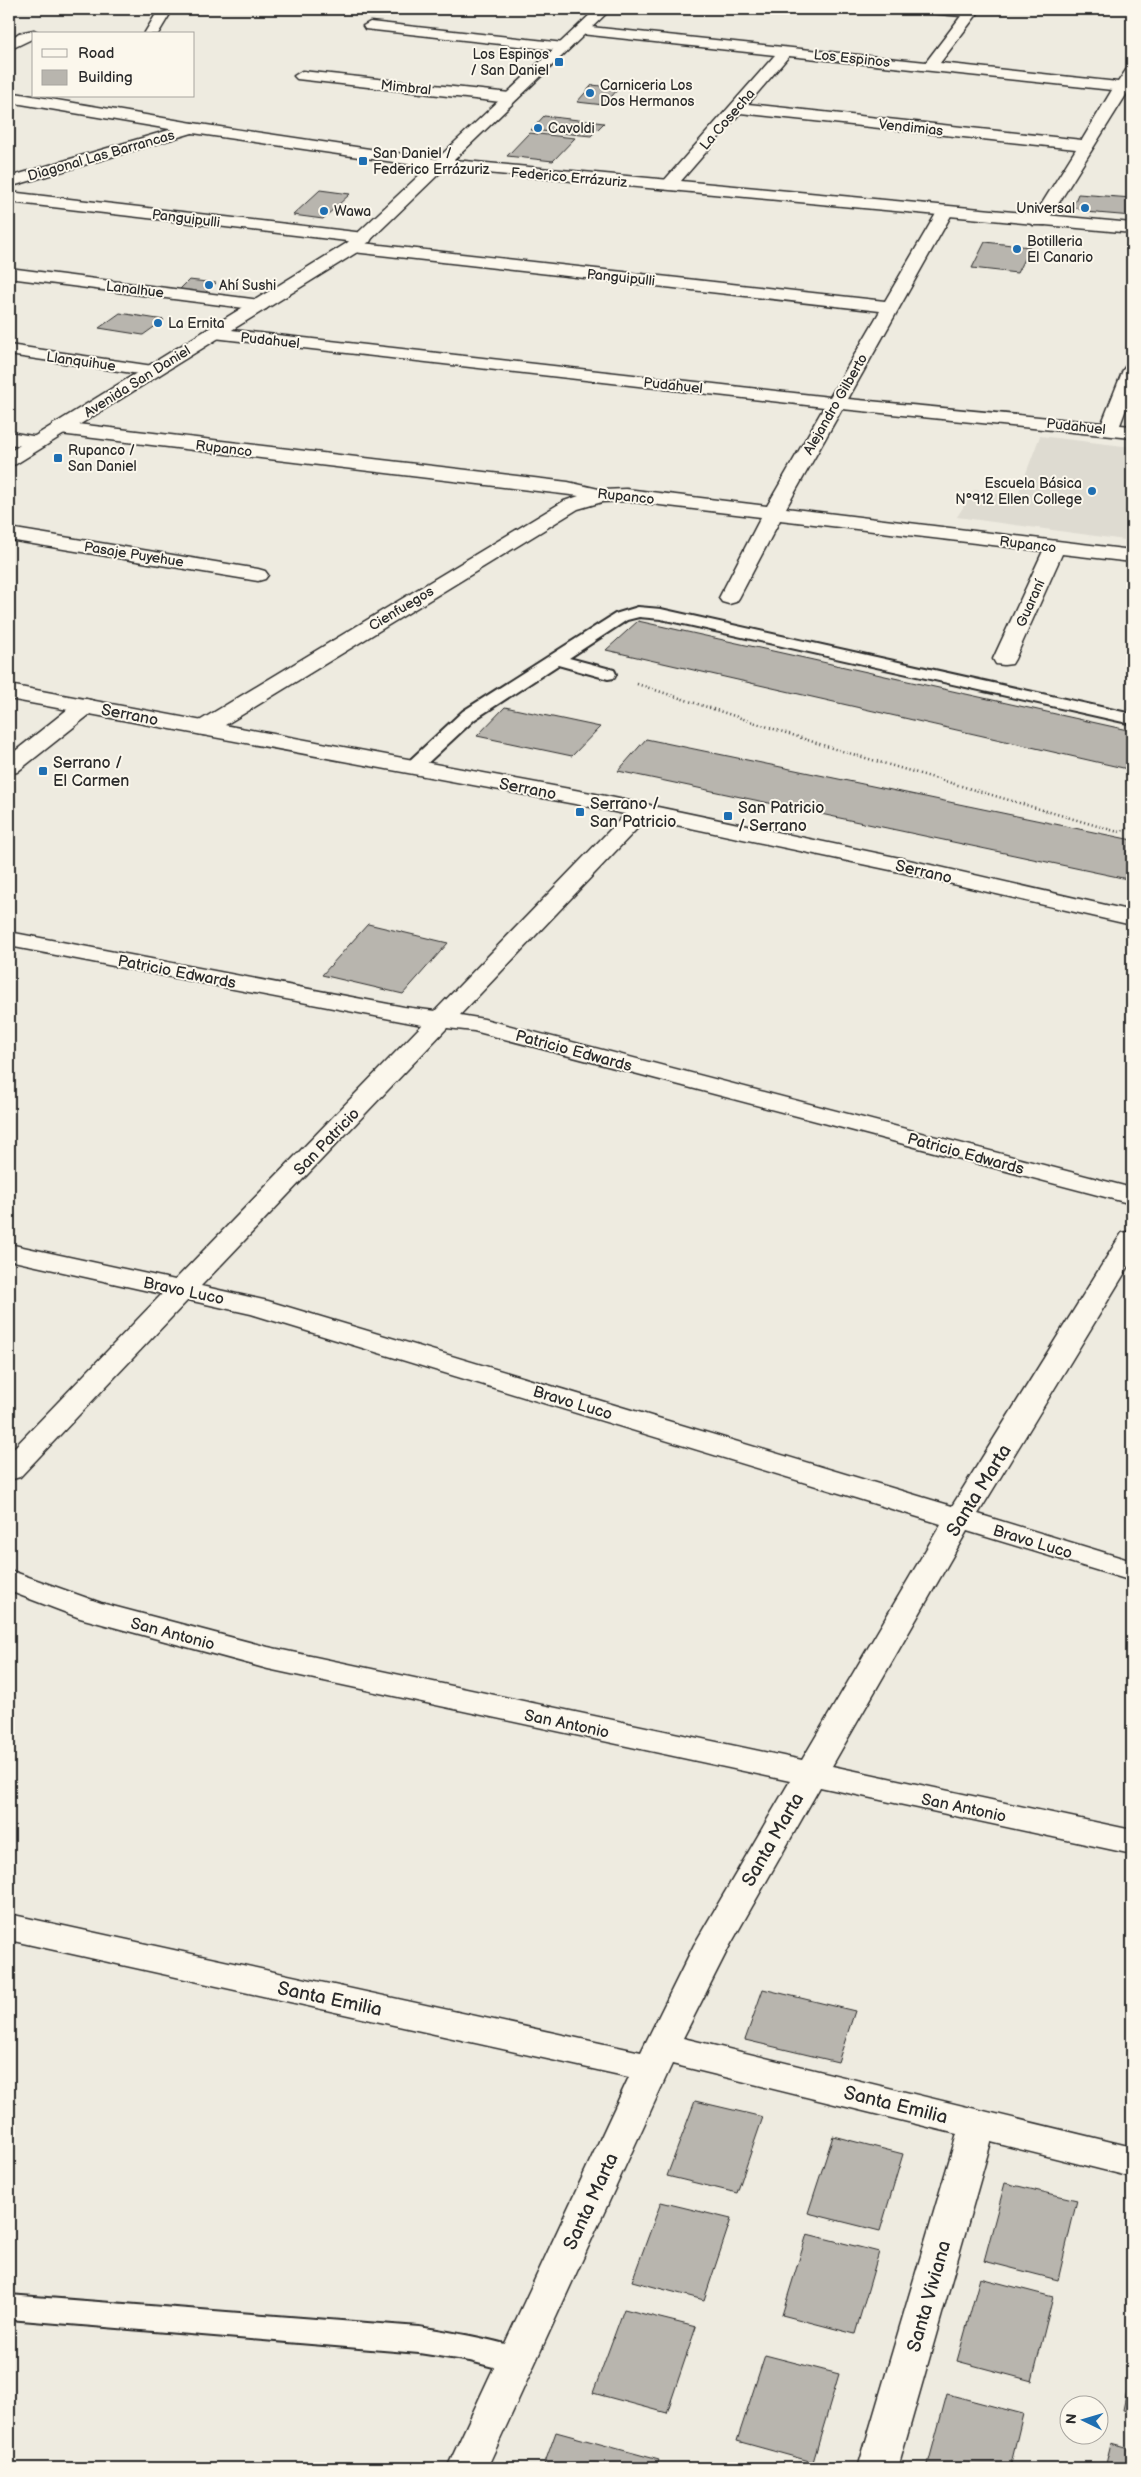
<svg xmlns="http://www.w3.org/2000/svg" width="1141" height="2477" viewBox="0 0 1141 2477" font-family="'Balsamiq Sans',sans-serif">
<rect width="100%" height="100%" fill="#eeebe0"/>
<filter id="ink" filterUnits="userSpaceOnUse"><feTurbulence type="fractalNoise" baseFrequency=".02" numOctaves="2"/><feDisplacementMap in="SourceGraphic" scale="10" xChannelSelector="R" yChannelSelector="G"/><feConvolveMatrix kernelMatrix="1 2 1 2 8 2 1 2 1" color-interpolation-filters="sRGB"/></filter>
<g filter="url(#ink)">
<path fill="#dedbd1" d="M1040,436L1132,447V541L957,517L974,490L1017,497Z"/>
<path fill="#b8b5ae" stroke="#2b2b2b" d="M592,85L619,88L604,105L577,102Z
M544,116L604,123L591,136L531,130Z
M529,133L575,138L553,161L507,156Z
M320,190L350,194L323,219L293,215Z
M1078,194L1132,198V216L1085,212L1073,206Z
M985,242L1030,247L1017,273L972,268Z
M189,280L216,283L204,294L178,291Z
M120,313L164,320L143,335L99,328Z
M638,621L1132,731V770L606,650Z
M505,707L600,727L572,756L477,736Z
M646,739L1132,840V880L618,771Z
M368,924L448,943L403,994L322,975Z
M763,1989L855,2011L838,2062L745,2040Z
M695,2101L763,2117L737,2193L667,2176Z
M833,2136L903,2154L880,2231L808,2213Z
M1005,2183L1077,2200L1058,2280L984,2261Z
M661,2202L731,2219L704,2300L632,2281Z
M807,2234L879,2252L855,2334L782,2315Z
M980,2278L1053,2297L1032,2381L957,2361Z
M624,2309L696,2327L667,2413L593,2393Z
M765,2355L839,2374L813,2462L737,2441Z
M1132,2366V2412L1123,2410Z
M947,2394L1023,2414L1010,2468H927Z
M556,2432L659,2460L656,2468H543Z
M1111,2443L1132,2449V2468H1105Z"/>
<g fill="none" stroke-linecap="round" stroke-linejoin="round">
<defs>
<path id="service" d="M638,607L661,609L1132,714V724L661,619L639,617L627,620L569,658L614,670L616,674L614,678L608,679L558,665L475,719L420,770H408L405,766L408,762L463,711L615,614Z
M9,2295L419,2327C456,2333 493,2339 528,2351L532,2360L528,2369L517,2373L470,2361L419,2353L9,2319Z"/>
<path id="minor" d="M159,9H173L158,34H144Z
M921,9H981L940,63L1118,82L1126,70L1132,69L1131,87L1045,225H1033L1031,221L1076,149L740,113L674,189H662L660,186L662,183L775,55L581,34L574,30L581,26L926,62L961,16L928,13ZM789,56L1112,90L1082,140L748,104Z
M370,22L564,43L571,47L564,51L365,29L363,26Z
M34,30L41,34H34V38L9,50V40L19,33Z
M302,71L510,93L518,98L510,103L297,79L294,76Z
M193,123L201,128L199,131L9,187V177Z
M9,192L364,233L370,234L372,238L370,242L364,243L9,202Z
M945,207L951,208L953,212L848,399L1102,423L1123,370L1126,366L1132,365V393L1120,425L1132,426V438L842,409L786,508L1132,550V562L1062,554L1015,659L1012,664L1004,665L996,664L993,659L1043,551L780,520L739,598L736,602L729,604L722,602L719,598L761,517L626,501L602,502L578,509L212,733L204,735L196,733L193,728L196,723L564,501L579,496L60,434L53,432L51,428L53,424L60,422L568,482L603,490L626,489L767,506L824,407L214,338L208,337L205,333L208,329L214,328L830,397L880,311L353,252L347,251L345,247L347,243L353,242L885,301L937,212L939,208Z
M9,268L260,300L266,301L269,305L266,309L260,310L9,278Z
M9,345L153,366L159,367L162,371L159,375L153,376L9,355Z
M9,432L44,438L47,442L44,446L37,448L9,444Z
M9,528L258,569L265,571L268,575L265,579L258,581L9,540Z
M86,699L94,701L97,706L94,711L17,772L9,774V756L78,701Z
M642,803L650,805L653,810L650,815L460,1015L484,1019L1132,1188V1204L474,1031L447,1028L201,1286L268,1301L952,1506L1118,1239L1122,1233L1132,1231V1261L978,1514L1132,1561V1581L967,1531L832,1766L1132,1830V1854L820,1787L729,1947L683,2038L1132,2147V2177L991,2142L898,2468H858L957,2134L672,2064L487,2468H447L629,2077L9,1940V1914L641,2052L694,1945L790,1781L268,1669L80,1618L9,1591V1570L101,1603L268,1647L802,1760L941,1524L251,1314L188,1300L20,1477L9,1480V1453L162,1294L9,1260V1244L175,1280L422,1025L9,946V932L404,1007L435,1011L634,805Z"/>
<path id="tertiary" d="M596,9H611L454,160L1132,223V233L444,169L359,251L16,464L9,466V452L347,243L428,167L193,133L9,102V92L193,123L437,159Z"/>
<path id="secondary" d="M9,685L591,793L900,858L1132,911V925L900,872L591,807L9,699Z"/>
</defs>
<use href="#service" stroke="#2b2b2b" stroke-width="4"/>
<use href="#minor" stroke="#2b2b2b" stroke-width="3"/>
<use href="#tertiary" stroke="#2b2b2b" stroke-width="3"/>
<use href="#secondary" stroke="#2b2b2b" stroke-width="3"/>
<path stroke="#2b2b2b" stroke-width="2.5" stroke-dasharray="1 3" stroke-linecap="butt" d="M637,684L835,749L1118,832L1132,827"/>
<use href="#service" fill="#fbf7ec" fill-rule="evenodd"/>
<use href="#minor" fill="#fbf7ec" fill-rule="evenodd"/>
<use href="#tertiary" fill="#fbf7ec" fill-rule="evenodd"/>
<use href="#secondary" fill="#fbf7ec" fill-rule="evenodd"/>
</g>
</g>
<g fill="#1f6fb2" stroke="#fbf7ec" stroke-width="2">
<rect x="554" y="57" width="10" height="10" rx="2.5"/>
<circle cx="590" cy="93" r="5"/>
<circle cx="538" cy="128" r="5"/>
<rect x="358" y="156" width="10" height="10" rx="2.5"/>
<circle cx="1085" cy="208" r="5"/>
<circle cx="324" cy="211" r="5"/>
<circle cx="1017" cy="249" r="5"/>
<circle cx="209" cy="285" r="5"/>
<circle cx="158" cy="323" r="5"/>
<rect x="53" y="453" width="10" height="10" rx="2.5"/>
<circle cx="1092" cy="491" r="5"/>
<rect x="38" y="766" width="10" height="10" rx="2.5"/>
<rect x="575" y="807" width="10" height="10" rx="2.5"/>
<rect x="723" y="811" width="10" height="10" rx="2.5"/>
</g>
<g text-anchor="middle" stroke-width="4" stroke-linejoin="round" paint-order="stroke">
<g font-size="14" fill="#2b2b2b" stroke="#fbf7ec" text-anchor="start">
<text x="549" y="59" text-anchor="end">Los Espinos<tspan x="549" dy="16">/ San Daniel</tspan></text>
<text x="600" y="90">Carniceria Los<tspan x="600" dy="16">Dos Hermanos</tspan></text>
<text x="548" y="133">Cavoldi</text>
<text x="373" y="158">San Daniel /<tspan x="373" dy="16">Federico Errázuriz</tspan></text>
<text x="1075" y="213" text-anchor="end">Universal</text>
<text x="334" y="216">Wawa</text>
<text x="1027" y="246">Botilleria<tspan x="1027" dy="16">El Canario</tspan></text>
<text x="219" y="290">Ahí Sushi</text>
<text x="168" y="328">La Ernita</text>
<text x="68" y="455">Rupanco /<tspan x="68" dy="16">San Daniel</tspan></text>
<text x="1082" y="488" text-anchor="end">Escuela Básica<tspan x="1082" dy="16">N°912 Ellen College</tspan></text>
</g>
<g font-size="14" fill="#2b2b2b" stroke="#fbf7ec">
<text transform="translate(852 58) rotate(6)" y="5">Los Espinos</text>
<text transform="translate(406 87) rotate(6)" y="5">Mimbral</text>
<text transform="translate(727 119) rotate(-49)" y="5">La Cosecha</text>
<text transform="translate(911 127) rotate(6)" y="5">Vendimias</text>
<text transform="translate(101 155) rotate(-16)" y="5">Diagonal Las Barrancas</text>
<text transform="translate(569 177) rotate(5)" y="5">Federico Errázuriz</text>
<text transform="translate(186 218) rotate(7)" y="5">Panguipulli</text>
<text transform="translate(621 277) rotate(6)" y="5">Panguipulli</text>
<text transform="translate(135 289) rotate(7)" y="5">Lanalhue</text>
<text transform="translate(270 340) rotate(6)" y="5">Pudahuel</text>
<text transform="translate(81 361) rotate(8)" y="5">Llanquihue</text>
<text transform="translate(137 381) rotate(-32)" y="5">Avenida San Daniel</text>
<text transform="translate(673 385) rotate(6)" y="5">Pudahuel</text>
<text transform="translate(835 404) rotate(-60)" y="5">Alejandro Gilberto</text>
<text transform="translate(1076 426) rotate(6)" y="5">Pudahuel</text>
<text transform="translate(224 448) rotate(7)" y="5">Rupanco</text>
<text transform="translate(626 496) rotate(6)" y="5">Rupanco</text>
<text transform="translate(1028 544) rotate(7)" y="5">Rupanco</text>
<text transform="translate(134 554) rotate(9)" y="5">Pasaje Puyehue</text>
<text transform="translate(1030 603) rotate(-66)" y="5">Guaraní</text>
<text transform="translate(401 608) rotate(-31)" y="5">Cienfuegos</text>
</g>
<g font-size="16" fill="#2b2b2b" stroke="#fbf7ec">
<text transform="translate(130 714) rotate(11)" y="6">Serrano</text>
<text transform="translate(528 788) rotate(11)" y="6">Serrano</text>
<text transform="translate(924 871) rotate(13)" y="6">Serrano</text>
<text transform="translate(177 971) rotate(11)" y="6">Patricio Edwards</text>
<text transform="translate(574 1050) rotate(15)" y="6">Patricio Edwards</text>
<text transform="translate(326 1141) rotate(-46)" y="6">San Patricio</text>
<text transform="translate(966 1153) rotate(15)" y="6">Patricio Edwards</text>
<text transform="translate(184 1290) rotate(12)" y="6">Bravo Luco</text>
<text transform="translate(573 1402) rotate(17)" y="6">Bravo Luco</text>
<text transform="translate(1033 1541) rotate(17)" y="6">Bravo Luco</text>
<text transform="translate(173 1633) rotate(15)" y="6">San Antonio</text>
<text transform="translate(567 1723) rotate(12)" y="6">San Antonio</text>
<text transform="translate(964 1807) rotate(12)" y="6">San Antonio</text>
</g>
<g font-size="16" fill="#2b2b2b" stroke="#fbf7ec" text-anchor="start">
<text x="53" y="768">Serrano /<tspan x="53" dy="18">El Carmen</tspan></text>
<text x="590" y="809">Serrano /<tspan x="590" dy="18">San Patricio</tspan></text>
<text x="738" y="813">San Patricio<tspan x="738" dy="18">/ Serrano</tspan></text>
</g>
<g font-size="19" fill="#2b2b2b" stroke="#fbf7ec">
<text transform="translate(978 1490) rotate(-58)" y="7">Santa Marta</text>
<text transform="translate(772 1839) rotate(-60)" y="7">Santa Marta</text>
<text transform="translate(330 1998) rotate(12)" y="7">Santa Emilia</text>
<text transform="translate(896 2104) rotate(14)" y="7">Santa Emilia</text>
<text transform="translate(590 2201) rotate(-65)" y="7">Santa Marta</text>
<text transform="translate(928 2296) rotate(-74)" y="7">Santa Viviana</text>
</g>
</g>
<rect width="1141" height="2477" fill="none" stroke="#fbf7ec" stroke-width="30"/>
<rect x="15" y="15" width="1111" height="2447" fill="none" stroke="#2b2b2b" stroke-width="2" filter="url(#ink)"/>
<rect x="32" y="32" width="162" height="65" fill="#fbf7ec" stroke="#a8a59f"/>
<rect x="42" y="49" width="25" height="8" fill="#fbf7ec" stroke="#a8a59f"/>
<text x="78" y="58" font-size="15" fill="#2b2b2b">Road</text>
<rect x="42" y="70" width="25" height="15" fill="#b8b5ae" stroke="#a8a59f"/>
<text x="78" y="82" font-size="15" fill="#2b2b2b">Building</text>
<g transform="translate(1084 2420) rotate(275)"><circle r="24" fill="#fbf7ec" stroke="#a8a59f"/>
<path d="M0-4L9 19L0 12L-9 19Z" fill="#1f6fb2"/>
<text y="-8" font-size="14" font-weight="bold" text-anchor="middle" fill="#2b2b2b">N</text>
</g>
</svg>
